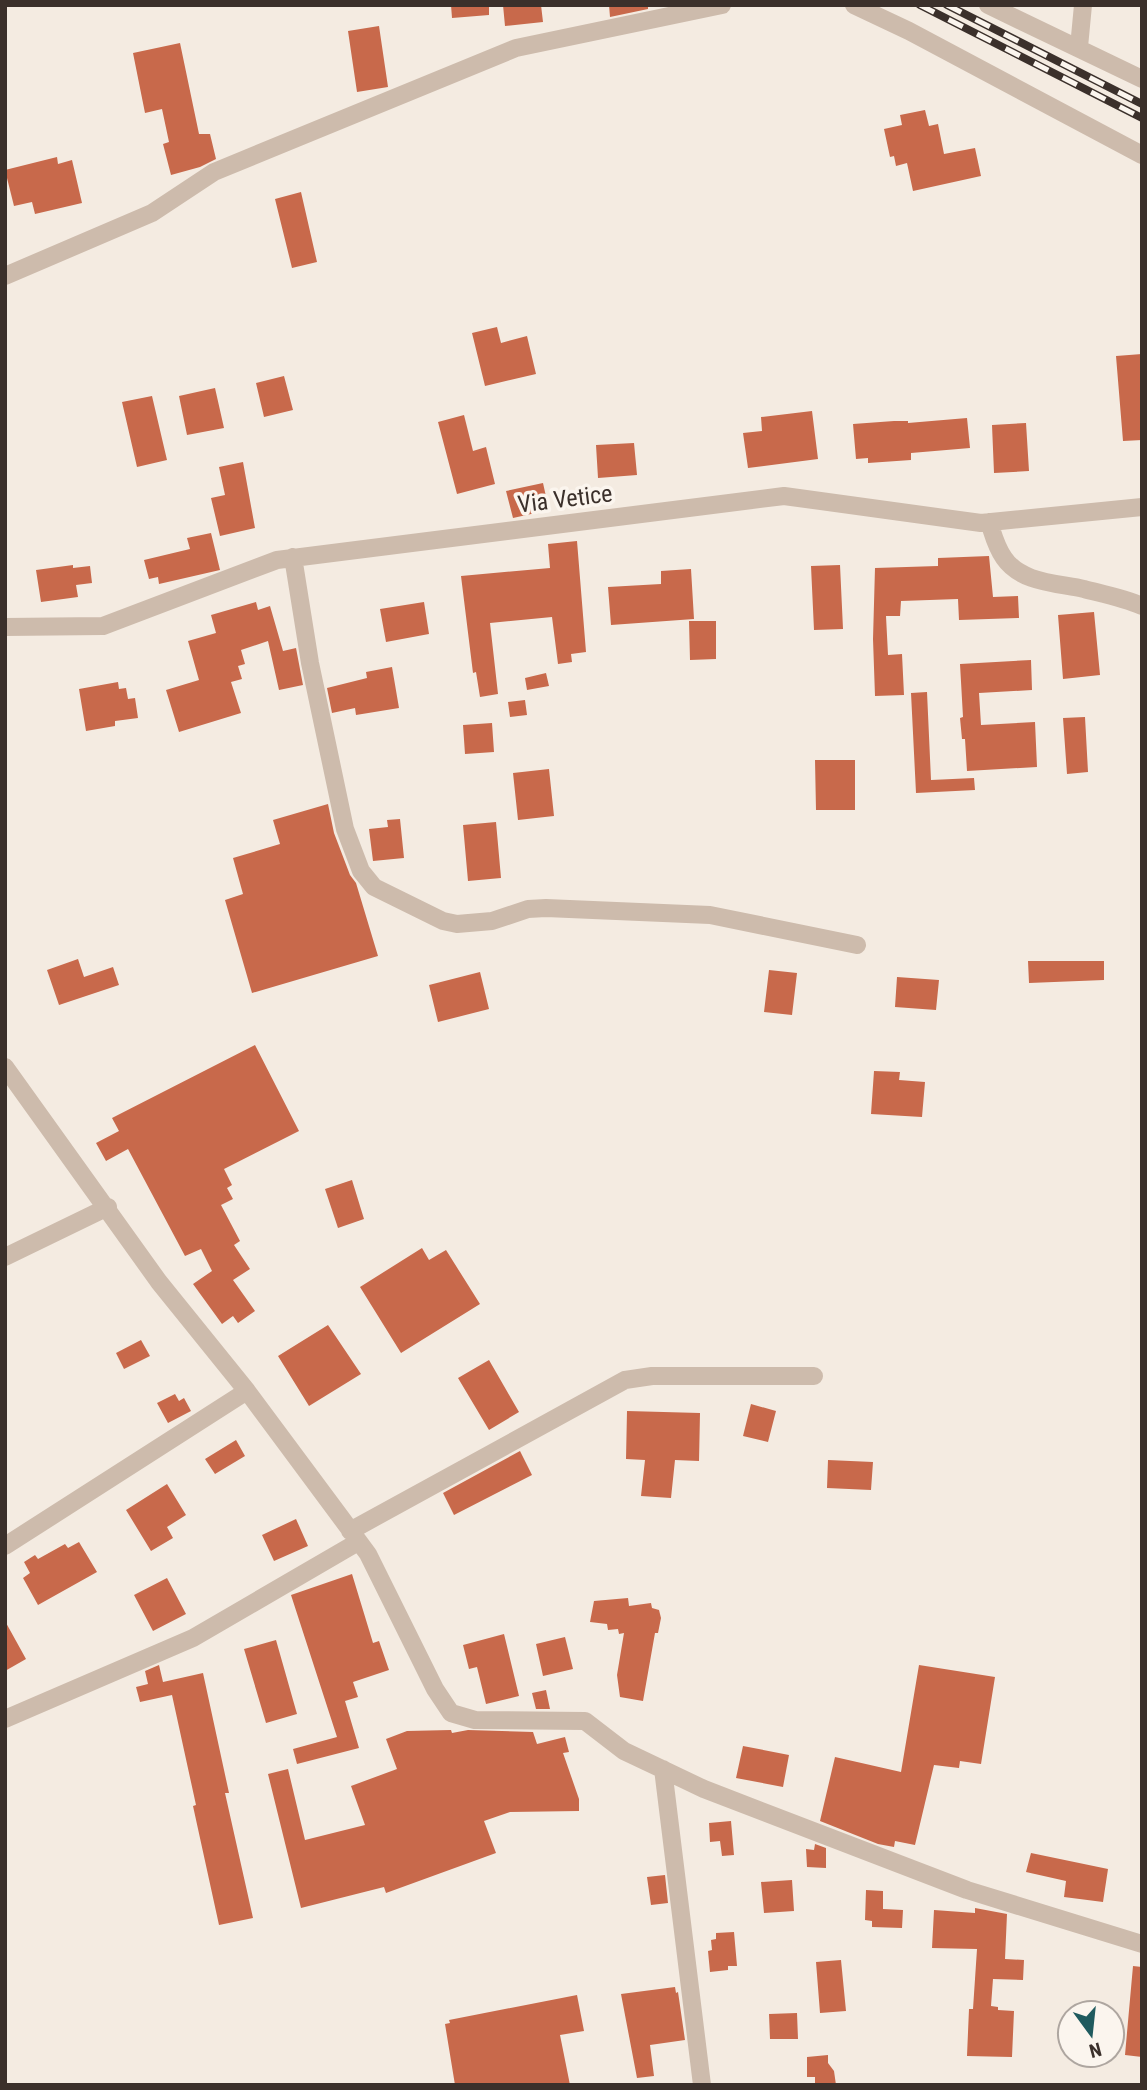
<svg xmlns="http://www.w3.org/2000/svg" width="1147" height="2090" viewBox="0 0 1147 2090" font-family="'Roboto Condensed',sans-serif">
<rect width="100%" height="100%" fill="#f4ebe1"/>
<path fill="#c8694b" d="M451,5H489V15L452,18Z
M503,5H541L543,22L505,26Z
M609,5H648V9L610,17Z
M379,26L388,87L357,92L348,31Z
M180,43L199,134H210L216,159L200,167L171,175L163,144L169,142L162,109L145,113L133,53Z
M925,110L929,126L938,124L944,154L975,148L981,176L913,191L907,163L896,166L894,156L890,157L884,129L902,125L900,115Z
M57,157L58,164L72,160L82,203L35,214L32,202L14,206L5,170Z
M301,192L317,262L292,268L275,199Z
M497,327L501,343L527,336L536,374L485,386L472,333Z
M1142,354V440L1123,441L1116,356Z
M284,376L293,410L264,417L256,383Z
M215,388L224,428L187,435L179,396Z
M152,396L167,460L137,467L122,402Z
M812,411L818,459L748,468L743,433L762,431L761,417Z
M464,415L473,451L486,447L495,484L457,494L438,422Z
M967,418L970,448L911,453V460L868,463V458L856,459L853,424L894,421H908V423Z
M1026,423L1029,471L994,473L992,425Z
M634,443L637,475L598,478L596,445Z
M243,462L255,528L220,536L211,498L225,495L219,467Z
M543,483L549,510L513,518L506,491Z
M211,533L220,570L159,584L158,577L149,579L144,560L190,549L187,538Z
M577,541L586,652L571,654L572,662L558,664L552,617L490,623L498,694L480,697L476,672L473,673L461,576L550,568L548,544Z
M989,556L993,597L1018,596L1019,618L959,620L958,599L901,601L900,616H886L888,655L902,654L904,695L875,696L873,639L875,568L938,566V558Z
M73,565V568L90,566L92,583L76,585L78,597L41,602L36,570Z
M840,565L843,629L814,630L811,566Z
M691,569L694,619L611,625L608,587L661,584V571Z
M256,602L258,610L270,606L283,651L296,648L303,685L279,690L268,641L241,650L245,664L238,666L242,679L231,682L241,713L179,732L166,690L199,680L188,641L216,633L211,615Z
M424,602L429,634L386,642L380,609Z
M1094,612L1100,675L1063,679L1058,615Z
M689,621H716V659L690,660Z
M1031,660L1032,690L979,693L981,725L1035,722L1037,767L967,771L965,739H962L960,718L963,717L960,664Z
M392,667L399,708L356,715L355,708L332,713L327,688L367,678L366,672Z
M546,673L549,686L527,690L525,678Z
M118,682L119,689L126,688L128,699L135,698L138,718L115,721V726L86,731L79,689Z
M927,692L931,780L974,778L975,790L916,793L911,693Z
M525,700L527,715L510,717L508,702Z
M1085,717L1088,772L1067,774L1063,718Z
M492,723L494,752L465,754L463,725Z
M815,760H855V810H816Z
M549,769L554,816L518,820L513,773Z
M328,804L334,833L350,875L356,883L378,956L252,993L225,900L243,894L233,858L280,844L273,820Z
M400,819L404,858L373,861L369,829L388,827L387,820Z
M496,822L501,878L468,881L463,825Z
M78,959L84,977L113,967L119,985L59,1005L47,970Z
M1028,961H1104V980L1029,983Z
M769,970L797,973L792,1015L764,1012Z
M480,972L489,1009L438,1022L429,985Z
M897,977L939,980L936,1010L895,1007Z
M255,1045L299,1131L224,1169L232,1185L227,1188L233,1199L221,1205L240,1241L234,1245L250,1269L233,1280L255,1311L238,1323L233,1316L222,1324L193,1284L212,1271L201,1249L185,1256L128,1149L106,1161L96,1143L119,1131L112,1118Z
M874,1071L900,1072L899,1080L925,1082L922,1117L871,1114Z
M352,1180L364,1219L338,1228L325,1189Z
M422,1248L429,1260L446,1250L480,1304L401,1353L360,1287Z
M328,1325L361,1374L309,1406L278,1356Z
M141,1340L150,1356L124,1369L116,1353Z
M489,1360L519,1412L489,1430L458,1378Z
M175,1394L179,1401L184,1398L191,1411L168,1423L157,1403Z
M751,1404L776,1411L768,1442L743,1436Z
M627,1411L700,1413L699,1461L675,1460L671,1498L641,1496L645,1460L626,1459Z
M236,1440L245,1456L215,1474L205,1459Z
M520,1451L532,1475L454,1515L443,1493Z
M828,1460L873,1462L871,1490L827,1488Z
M167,1484L186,1515L167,1527L173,1538L151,1551L126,1510Z
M296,1519L308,1546L274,1561L262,1535Z
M79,1542L97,1572L38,1605L23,1578L30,1573L24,1562L35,1555L38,1559L65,1544L68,1548Z
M352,1574L373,1643L379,1641L389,1670L353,1682L358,1697L345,1701L359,1748L297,1764L293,1749L337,1737L291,1595Z
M167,1578L186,1614L153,1631L134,1595Z
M628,1598L629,1606L651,1603L652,1608L659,1610L661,1618L658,1633H655L643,1701L620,1697L617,1675L624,1633L619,1634L618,1629L608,1630L607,1624L590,1622L594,1601Z
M5,1621L26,1659L5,1671Z
M504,1634L519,1696L486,1704L477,1667L469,1669L463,1645Z
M565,1637L573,1669L543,1676L536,1644Z
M276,1640L297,1714L266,1723L244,1649Z
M159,1665L163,1682L203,1673L229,1793H225L253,1918L219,1925L193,1806L196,1805L172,1695L140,1702L136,1687L148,1684L145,1671Z
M919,1665L995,1677L981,1764L960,1761L959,1768L934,1765L915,1845L895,1841L894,1847L878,1844L820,1821L835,1757L901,1772Z
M546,1690L550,1709H536L532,1693Z
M451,1730L452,1733L468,1730L533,1732L537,1744L565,1737L569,1752L563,1753L579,1799V1811L510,1812L484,1821L496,1853L386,1893L384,1887L301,1908L268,1774L288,1769L305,1840L365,1825L351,1786L397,1769L386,1739L407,1731Z
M743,1746L789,1755L783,1787L736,1778Z
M731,1821L734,1855L722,1856L720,1841L710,1842L709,1823Z
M815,1844L826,1848V1868L807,1867L806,1849L814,1850Z
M1031,1853L1108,1869L1103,1902L1064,1897L1066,1881L1026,1872Z
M665,1875L668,1903L651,1905L647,1877Z
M792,1880L794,1911L764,1913L761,1882Z
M866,1890L883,1891V1909L903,1910L902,1928L872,1927V1921L865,1920Z
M975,1908L1007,1914L1005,1959L1024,1960L1023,1980L993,1979L991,2006L998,2007V2010L1014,2011L1012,2057L967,2056L969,2009H973L977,1949L932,1948L934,1910L975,1913Z
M734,1932L737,1966H728V1970L710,1972L708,1951L712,1950L711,1940L716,1939V1933Z
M841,1960L846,2011L820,2013L816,1962Z
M1133,1966L1142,1967V2057L1125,2055Z
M675,1987L676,1993L678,1992L685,2040L650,2045L654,2076L637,2078L621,1994Z
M577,1995L584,2031L560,2035L570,2085H455L445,2024L450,2023L449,2020Z
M797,2013L798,2039H770L769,2014Z
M828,2055V2063L834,2071L836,2085H815V2077H807V2057Z"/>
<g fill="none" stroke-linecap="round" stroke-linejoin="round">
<path stroke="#cdbbac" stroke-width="18" d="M854,5L909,31L1142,155
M988,5L1142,79
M1079,47L1083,5
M5,276L152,213L214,172L516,48L722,5
M989,522C993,534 996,547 1004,558C1021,583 1057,583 1084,589C1103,594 1123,598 1142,606
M293,557L310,663L345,829L361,871L374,887L443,921L457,924L492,921L528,909L546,908L710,915L857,945
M5,627L103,626L277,560L784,496L981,523L1142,507
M5,1067L159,1282L247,1391L368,1554L435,1689L451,1713L475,1720L585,1721L624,1751L704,1789L967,1890L1142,1944
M5,1257L108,1207
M350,1531L625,1380L652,1376H814
M5,1546L247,1391
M5,1719L193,1638L358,1542
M663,1769L702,2085"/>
<defs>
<path id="rail" d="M920,5L1142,118
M947,5L1142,104"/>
</defs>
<use href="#rail" stroke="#3b302b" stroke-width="8"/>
<use href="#rail" stroke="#fbf5ee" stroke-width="5" stroke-dasharray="16" stroke-linecap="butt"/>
</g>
<g text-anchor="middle" stroke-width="7" stroke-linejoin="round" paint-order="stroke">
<g font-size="24" fill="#3b302b" stroke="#fbf5ee">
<text transform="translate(565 499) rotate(-7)" y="8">Via Vetice</text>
</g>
</g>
<rect width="1147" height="2090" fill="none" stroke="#3b302b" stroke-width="14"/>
<g transform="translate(1091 2034) rotate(165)"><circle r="33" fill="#fbf5ee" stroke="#aea6a0" stroke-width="2"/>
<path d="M0-5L12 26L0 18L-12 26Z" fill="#1f5a5e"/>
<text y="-10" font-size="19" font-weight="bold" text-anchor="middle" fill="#3b302b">N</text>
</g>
</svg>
